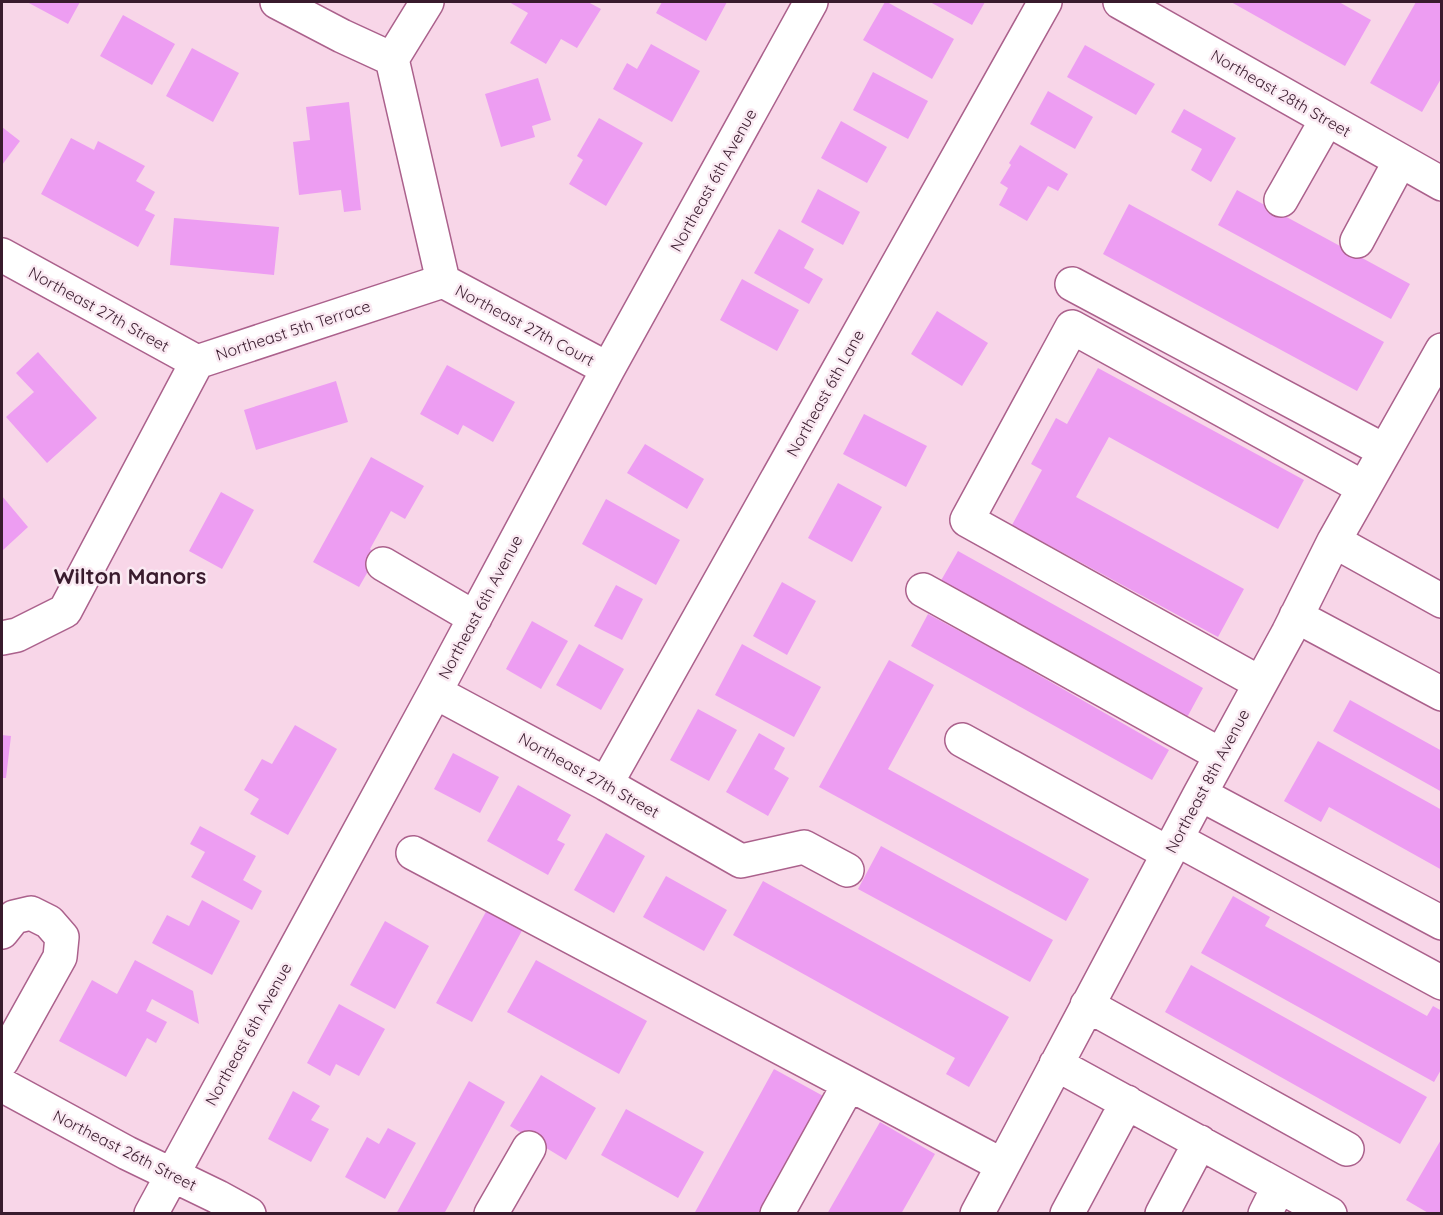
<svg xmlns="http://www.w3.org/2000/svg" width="1443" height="1215" viewBox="0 0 1443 1215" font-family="Quicksand,sans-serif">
<rect width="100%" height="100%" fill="#f8d6e8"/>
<path fill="#ed9df2" d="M27,2H80L68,24Z
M509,2H588L601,9L577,48L561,39L546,64L510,43L528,13Z
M662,2H727L706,41L656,13Z
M885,2H887L954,39L932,79L863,40Z
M930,2H985L972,25Z
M1231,2H1339L1371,20L1345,66Z
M1416,2H1442V77L1422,112L1370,83Z
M123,15L175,44L152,85L100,56Z
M651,44L700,71L672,122L613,89L627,63L637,69Z
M1085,45L1155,84L1136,115L1067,77Z
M192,48L239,73L213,122L166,96Z
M873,72L928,101L908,139L853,110Z
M538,78L551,120L532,126L535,137L501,147L485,94Z
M1048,91L1093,117L1075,149L1030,124Z
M349,102L361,210L344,212L341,190L299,195L293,142L310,140L306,107Z
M1184,109L1236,138L1211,182L1191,170L1202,149L1171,132Z
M599,118L643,143L606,206L569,184L583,160L577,156Z
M841,121L887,147L867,183L821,158Z
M2,127L20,141L2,165Z
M71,138L94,150L98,141L145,166L136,181L155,192L145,210L155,215L138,247L41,194Z
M1020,145L1068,174L1058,191L1048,186L1027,221L999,205L1008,188L1000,183L1011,165L1009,163Z
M818,189L860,212L843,245L801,222Z
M1237,190L1410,284L1391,319L1218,225Z
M1129,204L1384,342L1357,391L1103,254Z
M174,218L279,227L274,275L170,265Z
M779,229L814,249L804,268L823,279L809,304L754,273Z
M742,279L799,310L777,351L720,320Z
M937,311L988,343L962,386L911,354Z
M38,352L97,418L47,463L6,417L34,392L16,373Z
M447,365L515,402L493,442L463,425L458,435L420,414Z
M1098,368L1304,480L1278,529L1109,437L1076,497L1244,589L1218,637L1012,525L1042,470L1031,464L1056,418L1067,424Z
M336,381L348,422L256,450L244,410Z
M864,414L927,446L906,487L843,454Z
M645,444L704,479L687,509L627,473Z
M371,457L424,486L405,519L391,511L370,549L378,554L359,587L313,562Z
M838,483L882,507L852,562L808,538Z
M221,492L254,510L222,569L189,551Z
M2,496L28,527L2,551Z
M606,499L680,540L656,585L582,544Z
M958,551L1203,688L1184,723L939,584Z
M782,582L816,601L787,655L753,636Z
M616,585L643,599L622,640L594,626Z
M928,614L1002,654L1169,750L1152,780L911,646Z
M532,621L568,641L541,689L506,669Z
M579,644L624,669L601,710L556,685Z
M742,644L821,687L794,737L715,695Z
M889,660L934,685L888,769L1089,879L1066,921L819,787Z
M1350,700L1442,751V792L1333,731Z
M698,709L737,730L709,781L670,760Z
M295,725L337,749L288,835L250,814L259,799L244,790L262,759L272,764Z
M759,733L785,748L774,769L789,778L768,816L726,792Z
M2,735L11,736L6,778H2Z
M1318,741L1442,810V870L1329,807L1321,822L1284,801Z
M453,753L499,777L480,813L434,789Z
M518,785L571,815L557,840L565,844L548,875L487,841Z
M200,826L256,856L243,880L262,891L252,910L191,877L205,852L190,844Z
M606,833L645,856L614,913L574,890Z
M881,846L1053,940L1030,982L858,889Z
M666,876L727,910L704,951L643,917Z
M763,881L1009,1017L969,1087L946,1074L955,1058L733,935Z
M1233,896L1270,917L1265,926L1427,1016L1433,1006L1442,1011V1068L1434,1082L1201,953Z
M202,900L240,921L212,975L152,943L167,915L189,926Z
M488,908L524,927L472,1022L436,1003Z
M385,921L429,946L395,1009L350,985Z
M135,960L193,991L199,1024L152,999L146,1011L167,1022L156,1043L147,1038L126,1077L59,1041L92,980L117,994Z
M536,960L647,1021L619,1074L507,1012Z
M1191,965L1427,1097L1400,1144L1165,1012Z
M339,1004L385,1029L359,1076L336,1064L330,1076L307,1063Z
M774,1069L825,1097L760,1214H694Z
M541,1075L596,1108L566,1160L510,1126Z
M469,1081L505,1102L444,1214H396Z
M293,1091L320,1106L311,1120L329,1129L311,1162L268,1139Z
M626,1109L704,1152L678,1198L601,1155Z
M880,1122L935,1154L901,1214H827Z
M388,1128L416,1143L385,1199L345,1177L367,1137L379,1144Z
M1442,1138V1214H1430L1406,1200Z"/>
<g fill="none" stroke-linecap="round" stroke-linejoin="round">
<defs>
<path id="minor" d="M277,2L342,36L392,59
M427,2L392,59L443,281
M1120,2L1442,184
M1281,200L1327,119
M1357,241L1400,161
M2,255L197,362
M443,281L608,369
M1072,284L1385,451
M1334,541L1442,601
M383,564L475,618
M923,590L1221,755
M1296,616L1442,694
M2,638L17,635L65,611L197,362L443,281
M1260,683L967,520L1072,327L1364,488
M435,692L606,784L741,861L804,847L847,870
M962,740L1168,853
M606,784L1045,2
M1200,794L1442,923
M1176,839L1442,983
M413,853L1002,1165
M2,932L14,917L31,913L49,922L62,937L60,957L2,1061
M1087,1005L1347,1149
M1056,1064L1330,1214
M2,1085L127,1153L218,1197L249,1214
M151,1214L435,692L608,369L811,2
M491,1214L529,1148
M777,1214L849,1084
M977,1214L1200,794L1288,633L1334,541L1442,350
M1067,1214L1127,1102
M1162,1214L1200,1142
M1265,1214L1279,1186"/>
</defs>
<use href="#minor" stroke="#ab618c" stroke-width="36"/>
<use href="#minor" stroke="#fff" stroke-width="33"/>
</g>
<g text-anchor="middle" stroke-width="5" stroke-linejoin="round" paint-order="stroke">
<g font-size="16" fill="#391b2d" stroke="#fae9f2">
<text transform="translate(1281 93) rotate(30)" y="6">Northeast 28th Street</text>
<text transform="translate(713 180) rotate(-61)" y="6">Northeast 6th Avenue</text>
<text transform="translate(99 309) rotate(29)" y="6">Northeast 27th Street</text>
<text transform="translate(525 325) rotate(28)" y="6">Northeast 27th Court</text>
<text transform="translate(293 330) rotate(-18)" y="6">Northeast 5th Terrace</text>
<text transform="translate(825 393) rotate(-61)" y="6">Northeast 6th Lane</text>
<text transform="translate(480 607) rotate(-62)" y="6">Northeast 6th Avenue</text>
<text transform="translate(589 775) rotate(29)" y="6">Northeast 27th Street</text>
<text transform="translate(1207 781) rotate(-62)" y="6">Northeast 8th Avenue</text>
<text transform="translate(248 1034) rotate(-61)" y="6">Northeast 6th Avenue</text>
<text transform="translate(125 1150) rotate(27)" y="6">Northeast 26th Street</text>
</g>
<g font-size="22" font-weight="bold" fill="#391b2d" stroke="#fae9f2">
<text x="130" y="584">Wilton Manors</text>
</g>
</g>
<rect width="1443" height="1215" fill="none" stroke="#391b2d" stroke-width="6"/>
</svg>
